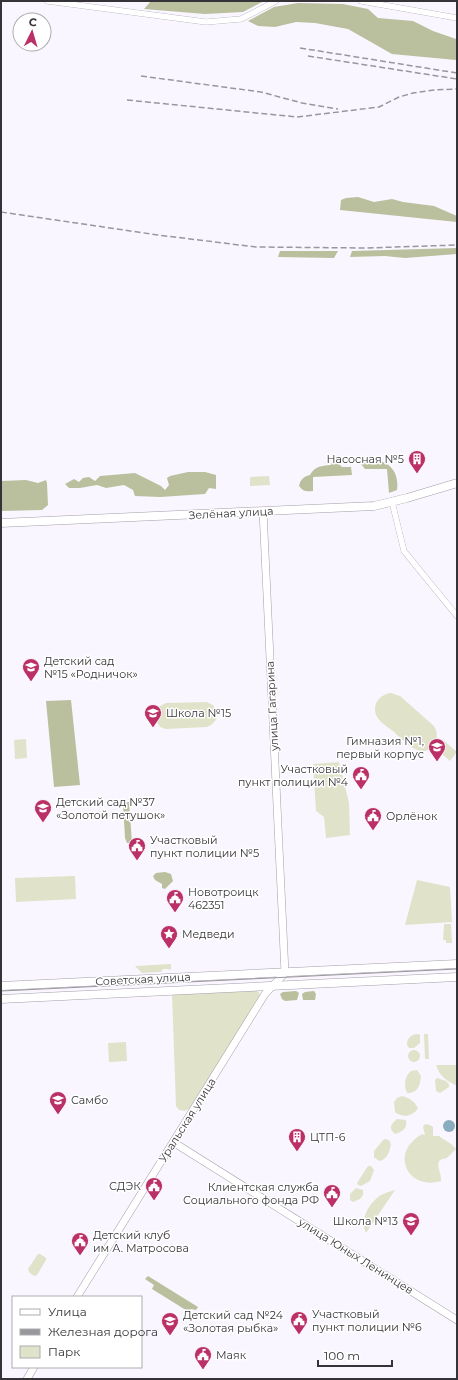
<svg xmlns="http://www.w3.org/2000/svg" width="458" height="1380" viewBox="0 0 458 1380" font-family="Montserrat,sans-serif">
<rect width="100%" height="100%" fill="#faf6ff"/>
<path fill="#e0e3c9" d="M269,476L270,485L250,486V477Z
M391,693L400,696L434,726C437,731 438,737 435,743C423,763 404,741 394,732C388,727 379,722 376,715C372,704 380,694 391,693Z
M207,702L213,705L217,713L216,720L211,725L207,727L166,729L160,727L155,719L156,710L160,706L166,703Z
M26,739L27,758L15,759L14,740Z
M442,739L457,752L450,761L435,748Z
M339,762L349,803L350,835L326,838L324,817L316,811L313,764Z
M75,876L76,899L16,902L15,878Z
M417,880L450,887L452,922L405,925Z
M444,924H451L452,943H446V940H443Z
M171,964V969L169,970L168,969H163L161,972L142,973L135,966Z
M254,990L259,992L260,996L189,1109L185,1111L179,1110L176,1106L172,995L174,993Z
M418,1034L420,1035V1043L414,1048H409L407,1045C407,1038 411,1034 418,1034Z
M424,1034H428L429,1059H425Z
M126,1042L127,1061L109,1062L108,1043Z
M408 1056a6 6 0 1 1 12 0a6 6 0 1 1-12 0Z
M436,1065H457V1086C446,1080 440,1077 436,1065Z
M417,1070L421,1076C420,1086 418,1093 407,1093C404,1085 404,1077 411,1071Z
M437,1078L446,1081L449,1084V1087L440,1093L436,1091L435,1080Z
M402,1096C410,1098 415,1102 418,1108C413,1117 402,1118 395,1112L394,1102L397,1098Z
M397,1119L406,1120C408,1128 402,1132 395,1134C388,1128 391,1124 397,1119Z
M425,1124L430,1125L433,1127V1136H439C445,1141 451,1142 456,1149L447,1158C431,1160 442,1171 441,1181C409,1191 388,1154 422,1134L425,1135L423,1127Z
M384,1139L389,1140L391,1144C390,1151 387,1160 379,1161L374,1157V1151Z
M368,1166H371L374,1170L370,1181L361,1186L358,1185L357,1183Z
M356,1188L363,1190V1195L360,1199L353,1202L350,1200V1194Z
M395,1190L366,1233C360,1222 367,1206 377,1198C381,1194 389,1192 395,1190Z
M38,1254H40L46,1258V1260L37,1275L34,1276L29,1272L28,1269Z"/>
<path fill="#babf9d" d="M151,1H264L243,12L205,14L144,9Z
M298,3L343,4L368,9L378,18L413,21L433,31L456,39L457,41L456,60L392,54L348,29L315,23L296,22L275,27L258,26L248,21L274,7Z
M358,197L374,202L392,199L403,202L434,206L457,216V222L340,210L341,200L346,198Z
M457,248V254L405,258L385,256L350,257L352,251Z
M280,251H338L334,258L278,257Z
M363,459C384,458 400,467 397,490L389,493L387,469H365L361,464V461Z
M333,461L339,464L342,467H351L352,475L313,477V491C306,492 303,491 299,486C301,479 303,477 310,475C315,466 321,466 331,465Z
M188,472H205L216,475V489L209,488L205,494L160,497L135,496L133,490L124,485L106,488L97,485L80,488H69L65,484L74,479L79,482L83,478L89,477L95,481L100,476L135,473L161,486L165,490L169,485L167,478L170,476Z
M26,480L38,483L46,480L47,483L48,505L42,510L1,511V481Z
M71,700L80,785L54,787L46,701Z
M129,802L132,843H127L125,838L123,803Z
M165,872L171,874L173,881L165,889L162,888V884L155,880L153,876L156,873Z
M296,991L299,993L297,1000L285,1001L282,999L280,994L283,992Z
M314,991L316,994L315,1000H303L302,994L305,992Z
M148,1276L198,1307L196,1310L191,1309L189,1312L152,1289L154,1285L145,1279Z"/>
<path fill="#89adbe" d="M443 1126a6 6 0 1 1 12 0a6 6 0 1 1-12 0Z"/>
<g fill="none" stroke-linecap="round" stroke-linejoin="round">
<defs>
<path id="minor" d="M47,1L206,22L241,19L276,1
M361,1L457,18
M392,502L404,551L457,616"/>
<path id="tertiary" d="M173,1142L457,1320
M77,1297L265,994L285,973L263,511
M27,1379L34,1367"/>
<path id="secondary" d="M1,523L374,506L407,498L457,483
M1,986L457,964
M1,999L457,977"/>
</defs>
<use href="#minor" stroke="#a39ea8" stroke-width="6"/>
<use href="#tertiary" stroke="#a39ea8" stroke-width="8"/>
<use href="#secondary" stroke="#a39ea8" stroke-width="9"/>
<use href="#minor" stroke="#fff" stroke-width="5.5"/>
<use href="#tertiary" stroke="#fff" stroke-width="7"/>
<use href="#secondary" stroke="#fff" stroke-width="8"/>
<path stroke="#99969c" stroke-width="1" d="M1,991L457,969"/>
<path stroke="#99969c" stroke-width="1.5" stroke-dasharray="6 3" stroke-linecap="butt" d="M300,48L457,73
M308,56L457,79
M141,76L261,92L302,103L338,109
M127,100L297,117L379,107L399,97L413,93L434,90L457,89
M1,212L158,235L256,247L366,248L457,245"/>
</g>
<defs>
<symbol id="building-pin" viewBox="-11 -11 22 30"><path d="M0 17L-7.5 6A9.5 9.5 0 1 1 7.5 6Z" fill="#bb3067" stroke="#fff"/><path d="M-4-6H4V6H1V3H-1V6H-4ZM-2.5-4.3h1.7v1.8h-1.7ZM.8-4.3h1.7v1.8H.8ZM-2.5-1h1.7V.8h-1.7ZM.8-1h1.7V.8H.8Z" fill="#fff"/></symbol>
<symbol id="school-pin" viewBox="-11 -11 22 30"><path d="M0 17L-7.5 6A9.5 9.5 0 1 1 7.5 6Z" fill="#bb3067" stroke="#fff"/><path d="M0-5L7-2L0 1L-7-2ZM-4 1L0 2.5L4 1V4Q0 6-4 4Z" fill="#fff"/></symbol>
<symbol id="civic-pin" viewBox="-11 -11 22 30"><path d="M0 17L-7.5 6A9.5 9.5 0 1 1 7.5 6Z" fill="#bb3067" stroke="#fff"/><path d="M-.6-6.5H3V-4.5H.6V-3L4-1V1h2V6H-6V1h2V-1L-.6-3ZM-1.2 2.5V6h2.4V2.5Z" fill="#fff"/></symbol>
<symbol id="sight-pin" viewBox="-11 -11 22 30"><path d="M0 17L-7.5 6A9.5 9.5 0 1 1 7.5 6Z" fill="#bb3067" stroke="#fff"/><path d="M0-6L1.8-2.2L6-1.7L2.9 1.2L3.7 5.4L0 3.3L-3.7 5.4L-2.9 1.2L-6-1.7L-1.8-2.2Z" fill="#fff"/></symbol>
</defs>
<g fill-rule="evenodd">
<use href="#building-pin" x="407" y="449" width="20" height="27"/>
<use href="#school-pin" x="21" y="657" width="20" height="27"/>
<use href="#school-pin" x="143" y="703" width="20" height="27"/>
<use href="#school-pin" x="427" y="737" width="20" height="27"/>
<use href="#civic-pin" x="351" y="765" width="20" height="27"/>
<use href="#school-pin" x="33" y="798" width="20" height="27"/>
<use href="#civic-pin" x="363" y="806" width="20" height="27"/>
<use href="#civic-pin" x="127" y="836" width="20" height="27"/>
<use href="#civic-pin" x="165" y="888" width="20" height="27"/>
<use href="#sight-pin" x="159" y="924" width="20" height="27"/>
<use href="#school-pin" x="48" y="1090" width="20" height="27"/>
<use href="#building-pin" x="287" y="1127" width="20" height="27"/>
<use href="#civic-pin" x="144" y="1176" width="20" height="27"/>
<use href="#civic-pin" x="322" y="1183" width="20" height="27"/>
<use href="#school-pin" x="401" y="1211" width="20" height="27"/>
<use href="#civic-pin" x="70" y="1231" width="20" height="27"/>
<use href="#civic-pin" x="289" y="1310" width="20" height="27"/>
<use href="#school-pin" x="160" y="1311" width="20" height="27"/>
<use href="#civic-pin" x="193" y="1345" width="20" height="27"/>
</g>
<g text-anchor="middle" stroke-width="3" stroke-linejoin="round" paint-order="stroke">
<g font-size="11" fill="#353337" stroke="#fff" text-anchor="start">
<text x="404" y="463" text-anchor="end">Насосная №5</text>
<text x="44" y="665">Детский сад<tspan x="44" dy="13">№15 «Родничок»</tspan></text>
<text x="166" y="717">Школа №15</text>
<text x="424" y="745" text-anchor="end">Гимназия №1,<tspan x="424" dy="13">первый корпус</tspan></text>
<text x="348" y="773" text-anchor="end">Участковый<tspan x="348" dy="13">пункт полиции №4</tspan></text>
<text x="56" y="806">Детский сад №37<tspan x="56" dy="13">«Золотой петушок»</tspan></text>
<text x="386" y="820">Орлёнок</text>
<text x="150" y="844">Участковый<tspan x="150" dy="13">пункт полиции №5</tspan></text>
<text x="188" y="896">Новотроицк<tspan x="188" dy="13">462351</tspan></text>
<text x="182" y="938">Медведи</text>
<text x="71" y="1104">Самбо</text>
<text x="310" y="1141">ЦТП-6</text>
<text x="141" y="1190" text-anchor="end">СДЭК</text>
<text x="319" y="1191" text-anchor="end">Клиентская служба<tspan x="319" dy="13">Социального фонда РФ</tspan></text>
<text x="398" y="1225" text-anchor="end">Школа №13</text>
<text x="93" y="1239">Детский клуб<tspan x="93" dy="13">им А. Матросова</tspan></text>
<text x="312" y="1318">Участковый<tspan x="312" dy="13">пункт полиции №6</tspan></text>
<text x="183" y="1319">Детский сад №24<tspan x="183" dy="13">«Золотая рыбка»</tspan></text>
<text x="216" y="1359">Маяк</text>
</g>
<g font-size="11" fill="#353337" stroke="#fff">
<text transform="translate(231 513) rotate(-3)" y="4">Зелёная улица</text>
<text transform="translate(272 706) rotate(-93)" y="4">улица Гагарина</text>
<text transform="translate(143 979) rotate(-3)" y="4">Советская улица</text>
<text transform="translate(187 1120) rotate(-58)" y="4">Уральская улица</text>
<text transform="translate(356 1256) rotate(32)" y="4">улица Юных Ленинцев</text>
</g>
</g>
<rect width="458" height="1380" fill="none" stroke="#353337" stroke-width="4"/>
<rect x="12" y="1296" width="130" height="72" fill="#ffffff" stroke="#aeadaf"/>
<rect x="20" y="1309" width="20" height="6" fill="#ffffff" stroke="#aeadaf"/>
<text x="48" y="1316" font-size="12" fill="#353337">Улица</text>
<rect x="20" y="1329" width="20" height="6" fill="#99969c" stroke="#aeadaf"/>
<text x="48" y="1336" font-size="12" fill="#353337">Железная дорога</text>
<rect x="20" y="1346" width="20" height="12" fill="#e0e3c9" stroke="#aeadaf"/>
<text x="48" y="1356" font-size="12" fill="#353337">Парк</text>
<g transform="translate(32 32) rotate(5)"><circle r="19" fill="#ffffff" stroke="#aeadaf"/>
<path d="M0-3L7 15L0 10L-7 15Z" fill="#bb3067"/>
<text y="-6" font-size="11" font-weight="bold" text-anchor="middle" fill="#353337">С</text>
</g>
<path d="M318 1360v6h74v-6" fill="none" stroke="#353337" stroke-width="2"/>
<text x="324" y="1360" font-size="12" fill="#353337" stroke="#ffffff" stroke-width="3" paint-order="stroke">100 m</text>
</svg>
